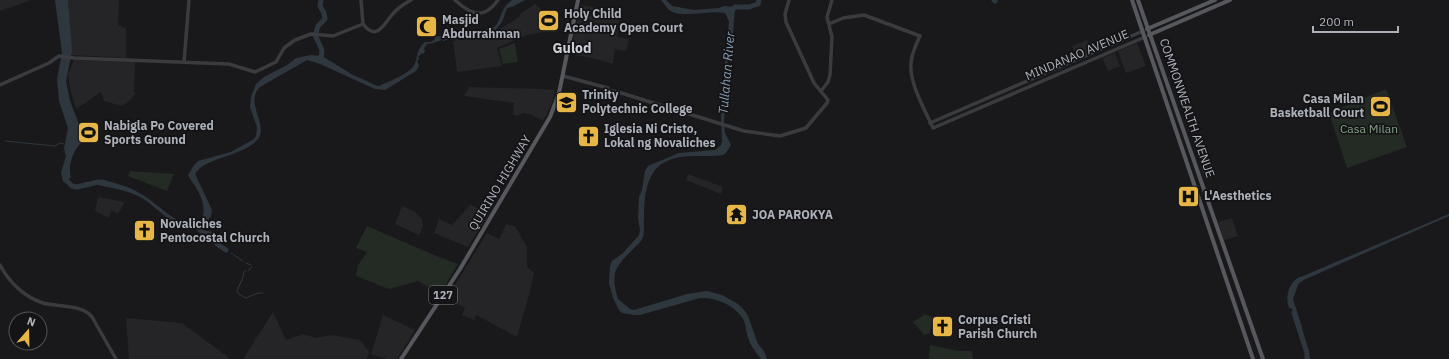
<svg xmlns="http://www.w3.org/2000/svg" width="1449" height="359" viewBox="0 0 1449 359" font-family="'IBM Plex Sans',sans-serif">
<rect width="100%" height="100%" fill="#19191b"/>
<path fill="#252528" d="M0,0H31L0,11Z
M68,0H119L118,25L126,28V58L71,55Z
M535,4L545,12L560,14L556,32H544L527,35L497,48L502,66L457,72L453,41L489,35L510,23L520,16V14Z
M581,5L611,10L620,13L617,37L629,39L626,51L615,49L613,64L588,57L574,55L576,49L571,47Z
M1087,40L1091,51L1077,57L1072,46Z
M1137,43L1146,66L1126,73L1118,51Z
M1115,53L1120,66L1108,71L1102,58Z
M74,60L135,62L134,92L136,93L130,100L122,106L104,101L101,92L76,109L70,89L68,75Z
M469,87L539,89L555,90L552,104L543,121L530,114L523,113L517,116L513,114L514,103L464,96Z
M1212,162L1217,176L1205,180L1200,167Z
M688,174L723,187L721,194L686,180Z
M98,197L125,202L118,214L112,210L108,218L95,211Z
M470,205L490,212L468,247L434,233L439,219L452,225Z
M402,206L414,211L422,219L423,226L419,235L395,224Z
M1232,218L1238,236L1224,240L1218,222Z
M506,224L515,226L527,247V267L534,273L529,295L517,337L476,315L474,320L462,315L465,308L447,298L487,233L499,239Z
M273,312L286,340L303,334L316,338L331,335L360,340L369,352L367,359H243Z
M383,315L415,330L397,359H386L371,354Z
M126,318L182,323L228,357L229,359H129Z"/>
<path fill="#232b24" d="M515,43L518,62L503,64L499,49Z
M1386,89L1407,147L1347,168L1329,113Z
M130,171L174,174L167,191L128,176Z
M367,226L434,255L458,264L440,294L418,281L389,289L356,276L358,265L367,252L356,248Z
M925,314L934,318L930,330V333L924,335L913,322Z
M930,345L959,351H972L973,359H929Z"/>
<path fill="#2f373e" d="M55,0H68L72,51L66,81L70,101L84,137L83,141C74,148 67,166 71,177L64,183L61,173L66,156L64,149L68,128L59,101L58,89L57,79L62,53Z
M512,0H525L512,7L507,8L502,22L494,32L480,35L477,36L453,40L448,39L444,41L442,40L433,43L427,44L424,48L425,51L423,54L421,53V55L418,56L419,59L417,61L419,66L416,71L385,90L375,89L320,64L307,60L260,87C244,102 269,125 258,139C243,157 204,157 195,174L212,210L211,216L202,228C176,235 159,206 138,196C126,190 112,188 99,185L101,179C114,183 129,186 141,194C154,201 163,212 176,219C203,235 210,212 198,191C195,185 191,181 188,175L194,165L198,161L231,152L254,139L256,136L257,127L250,107L251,97L256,84L264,77L287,65L296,58L311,55L322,56L353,75L369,82L374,85L379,86C389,81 405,76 413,67C419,59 414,52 425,42H431L435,39V37L445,35V36H457L466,34L469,36C476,33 483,31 491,27L493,28C502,22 499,9 512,0Z
M661,0H666L672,6L694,10L719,8L724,6L735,7L733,35L728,56L724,122L725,133L731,145L726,153L723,155C704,158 681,152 663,163C645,174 644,200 644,218C643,224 645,231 643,237C641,242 639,243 636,246C617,266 609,270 618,299L630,309L634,310L687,294L707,291L722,295L738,304L745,311L748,316L758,344L764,351L767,359H761C756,352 750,346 748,337C746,332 746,324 743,319C735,305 715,297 700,298L640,315H634L622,313L619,310L613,298L609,283L610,266L612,261L623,253L639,235L640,230L638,218L639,197L642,190L645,171L648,166L679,153L715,150L721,145L722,141L721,117L725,83V54L728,34L729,21L725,13C710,10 681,19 669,10C666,7 664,3 661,0Z
M1449,214V216L1299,282L1293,299L1301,324L1310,359H1306L1307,351L1289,301C1290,290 1295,282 1303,276Z"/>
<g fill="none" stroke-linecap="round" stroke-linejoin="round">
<path stroke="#2f373e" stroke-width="1" d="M5,141L55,146L60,143L64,144
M231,253L243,261
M246,263L251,265
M244,271H246
M248,271L252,267
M244,272L243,277L237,291L239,294L246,298L258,293H263"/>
<path stroke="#2f373e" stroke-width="5" d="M994,0L995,1
M731,11L735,7H749L758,4L759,0
M316,33L318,26L325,19L324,13L320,6L321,0
M315,35L322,50L321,60
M65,176V179L72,186L77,187L98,182L106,184
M196,225L203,233L211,234L215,237L217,244L226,250
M1291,306C1288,296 1291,284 1301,279
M1294,313L1307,353V359"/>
<path stroke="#3a3b3f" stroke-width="3.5" d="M361,0L363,24
M455,0C471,15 484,20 498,0
M363,24C376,41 383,26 391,16C396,9 404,4 411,0
M829,24L843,18L864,15L920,36C916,44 912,53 911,63C909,83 925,110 933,128L1145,37
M184,62L189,0
M563,76L608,88
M0,85L49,63L59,56L74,58L229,64L255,72L276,62L284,48L295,40L311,34L333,36L363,24
M606,88L607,90L618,92L744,131L780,136L806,128L827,103L828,100L814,83L786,22L785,14L789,0
M821,91L828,82L830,75L832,37L827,17L832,0
M930,123L1143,31
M0,265C9,282 24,297 43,303C58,307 82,304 92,317L116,359"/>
<path stroke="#56585e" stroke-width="4" d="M1132,0L1253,359
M1138,0L1263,359
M1147,29L1215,0
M1149,35L1230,0
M401,359L460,269L550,117L559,93L578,0"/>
</g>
<defs>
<symbol id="stadium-square" viewBox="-11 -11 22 22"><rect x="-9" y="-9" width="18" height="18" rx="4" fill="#e6b746" stroke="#141416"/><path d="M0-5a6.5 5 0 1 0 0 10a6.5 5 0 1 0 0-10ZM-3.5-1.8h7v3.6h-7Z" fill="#111"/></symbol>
<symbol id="mosque-square" viewBox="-11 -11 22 22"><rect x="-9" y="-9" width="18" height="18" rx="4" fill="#e6b746" stroke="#141416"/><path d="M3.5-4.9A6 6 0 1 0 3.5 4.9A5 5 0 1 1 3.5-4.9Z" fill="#111"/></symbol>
<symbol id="university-square" viewBox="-11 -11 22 22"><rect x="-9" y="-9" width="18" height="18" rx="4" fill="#e6b746" stroke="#141416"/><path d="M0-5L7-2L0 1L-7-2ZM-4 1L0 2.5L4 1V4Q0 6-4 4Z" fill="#111"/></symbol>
<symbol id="church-square" viewBox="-11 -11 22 22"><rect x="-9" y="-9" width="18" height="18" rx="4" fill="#e6b746" stroke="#141416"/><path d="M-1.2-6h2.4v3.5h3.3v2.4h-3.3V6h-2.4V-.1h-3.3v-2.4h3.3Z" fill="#111"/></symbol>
<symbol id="hospital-square" viewBox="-11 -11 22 22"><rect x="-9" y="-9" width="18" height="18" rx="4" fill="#e6b746" stroke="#141416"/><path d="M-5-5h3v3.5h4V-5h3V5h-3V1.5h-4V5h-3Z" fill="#111"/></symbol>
<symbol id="temple-square" viewBox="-11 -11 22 22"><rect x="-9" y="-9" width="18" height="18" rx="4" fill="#e6b746" stroke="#141416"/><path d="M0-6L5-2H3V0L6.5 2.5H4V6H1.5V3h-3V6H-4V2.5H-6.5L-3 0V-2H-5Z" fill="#111"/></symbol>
</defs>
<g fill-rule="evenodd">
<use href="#stadium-square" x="536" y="8" width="25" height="25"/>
<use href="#mosque-square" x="414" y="14" width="25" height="25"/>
<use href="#university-square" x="554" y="90" width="25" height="25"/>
<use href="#stadium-square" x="1368" y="94" width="25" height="25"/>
<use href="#stadium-square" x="76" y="120" width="25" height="25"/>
<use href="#church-square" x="576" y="124" width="25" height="25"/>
<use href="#hospital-square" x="1176" y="184" width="25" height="25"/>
<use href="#temple-square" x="724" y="202" width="25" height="25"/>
<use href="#church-square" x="132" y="218" width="25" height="25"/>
<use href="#church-square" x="930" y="314" width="25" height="25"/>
</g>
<g text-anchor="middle" stroke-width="3.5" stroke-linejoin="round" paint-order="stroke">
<rect fill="#141416" stroke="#7e8188" stroke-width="1" x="429" y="286" width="28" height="18" rx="3"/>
<g font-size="11" font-weight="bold" fill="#acb0b9">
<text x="443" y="299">127</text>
</g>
<g font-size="12" font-weight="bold" fill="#acb0b9" stroke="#141416" text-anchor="start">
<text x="564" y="18">Holy Child<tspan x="564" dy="14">Academy Open Court</tspan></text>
<text x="442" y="24">Masjid<tspan x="442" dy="14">Abdurrahman</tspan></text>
<text x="582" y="99">Trinity<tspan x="582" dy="14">Polytechnic College</tspan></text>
<text x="1364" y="103" text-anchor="end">Casa Milan<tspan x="1364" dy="14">Basketball Court</tspan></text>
<text x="104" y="130">Nabigla Po Covered<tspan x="104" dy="14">Sports Ground</tspan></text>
<text x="604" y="133">Iglesia Ni Cristo,<tspan x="604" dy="14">Lokal ng Novaliches</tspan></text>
<text x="1204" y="200">L'Aesthetics</text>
<text x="752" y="219">JOA PAROKYA</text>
<text x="160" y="228">Novaliches<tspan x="160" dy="14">Pentocostal Church</tspan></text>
<text x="958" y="324">Corpus Cristi<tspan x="958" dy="14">Parish Church</tspan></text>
</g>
<g font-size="12" fill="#acb0b9" stroke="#141416">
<text transform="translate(1077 55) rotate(-23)" y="4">MINDANAO AVENUE</text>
<text transform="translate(1187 108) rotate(71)" y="4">COMMONWEALTH AVENUE</text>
<text transform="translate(500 183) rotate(-59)" y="4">QUIRINO HIGHWAY</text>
</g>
<g font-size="12" fill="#85a388" stroke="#141416">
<text x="1369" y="133">Casa Milan</text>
</g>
<g font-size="13" font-style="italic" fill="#869bb2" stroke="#141416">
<text transform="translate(726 73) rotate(-85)" y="5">Tullahan River</text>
</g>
<g font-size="14" font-weight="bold" fill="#cdcfd6" stroke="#141416">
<text x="572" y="53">Gulod</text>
</g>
</g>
<g transform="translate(28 331) rotate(20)"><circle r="19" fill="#141416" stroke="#515257"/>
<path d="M0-3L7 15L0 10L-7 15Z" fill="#e6b746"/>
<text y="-6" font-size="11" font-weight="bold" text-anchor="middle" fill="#acb0b9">N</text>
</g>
<path d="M1313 26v6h85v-6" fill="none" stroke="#acb0b9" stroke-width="2"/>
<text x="1319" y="26" font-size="12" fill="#acb0b9" stroke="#141416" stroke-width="3" paint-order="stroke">200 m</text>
</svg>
